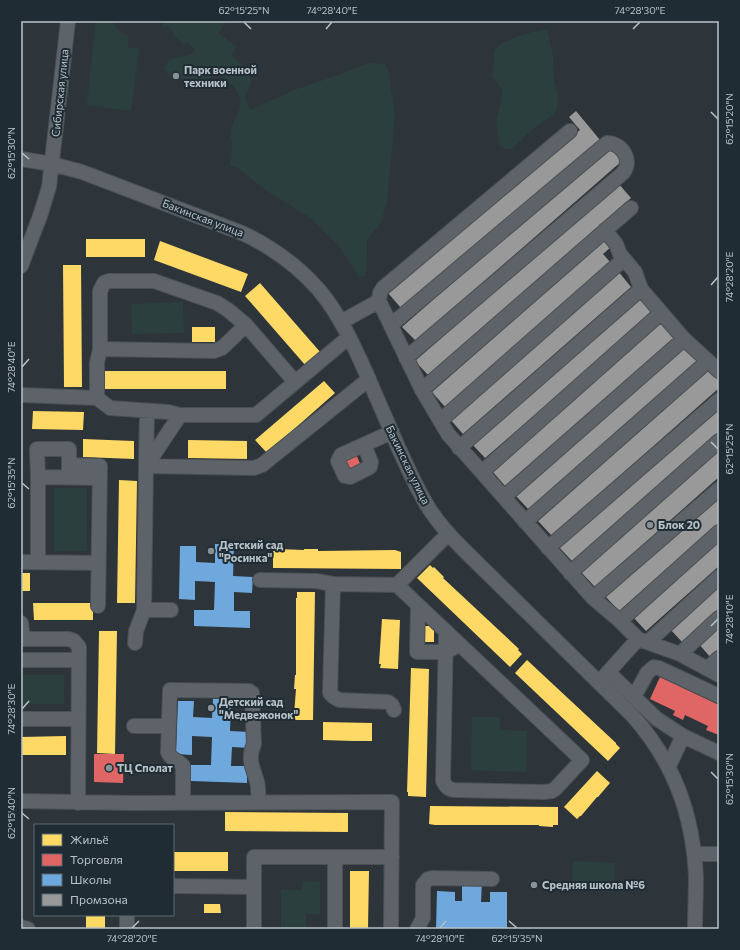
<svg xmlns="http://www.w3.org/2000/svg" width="740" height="950" viewBox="0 0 740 950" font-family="Commissioner,sans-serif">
<rect width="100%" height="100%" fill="#2d353a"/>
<path fill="#2b403e" d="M96,21H113C116,29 120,34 128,35V47L139,49L131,111L87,105Z
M165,21H227L218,33L237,47L231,55L250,73L251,82L245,96L250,110L294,90L344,73L368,63L385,64L388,70L395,114L387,201L381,223L367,239V260L365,276L359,277L339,246L312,219L267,191L238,168L230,165C232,158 232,150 232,143C232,140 230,137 231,134C231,127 235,119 238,113C247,95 230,81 216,74C208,78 204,86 198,88L182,79L169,76L164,68C171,53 181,60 194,53L193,52L195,49L187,42L185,45L173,35L175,33L167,26L164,28L161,26Z
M547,29L553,56L554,81L558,96L557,108L553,115L536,126L512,149H505L500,146L496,121L502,99V90L492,76C493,72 494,67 494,63C495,59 493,55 494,51C498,41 536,30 547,29Z
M183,302L184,333L132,334L131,304Z
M54,488H87V551H54Z
M21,675H64V704H21Z
M472,717H500V730L527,731L526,772L471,770Z
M573,861L615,863L614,892L572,890Z
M303,881L320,882V914H306V929H281V890H302Z"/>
<path fill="#ffd966" d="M86,239H145V257H86Z
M160,241L248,274L241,292L154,260Z
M63,265H81L82,387H64Z
M260,283L321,353L306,366L245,296Z
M192,327H215V342H192Z
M104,371H226V389H104Z
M324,381L335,393L267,453L255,440Z
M33,411L84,412L83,430L32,429Z
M83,439L134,441V459L83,457Z
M188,440L247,441V459L188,458Z
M119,480L137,481L135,603H117Z
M278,549L304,550V549H318V551L395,550L401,552V569L273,568V550Z
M430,565L433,568L434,567L444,577L443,578L519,649L518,650L522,654L510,667L417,578Z
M21,573H30V591H21Z
M297,592H315L313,720H295V715H294L296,689H294L295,675H296V598H297Z
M33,603H93V620H34Z
M382,619L400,620L398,669L380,668L381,664H379Z
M425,626H434V642H425Z
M99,631H117L115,754L97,753Z
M527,660L616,743V744L620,748L608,761L515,673Z
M411,668L429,669L426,797L408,796V792H407Z
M323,722L372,723V741H353L323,740Z
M66,736V755H21V737Z
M597,771L610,783L598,797H597L581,816H580L577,819L564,807Z
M430,806L558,807V825H553V827L539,826V825H435L429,824Z
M225,812L348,813V832L225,831Z
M173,852H228V871H173Z
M350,871H369L368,929H350Z
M204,904H220L221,913H204Z
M86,915H105V929H86Z"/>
<path fill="#e06666" d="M356,454L361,466L351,471L345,458Z
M660,677L719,705V735L706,730L708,726L685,715L683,720L673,715L675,711L650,699Z
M94,754H124L123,783L94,782Z"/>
<path fill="#6fa8dc" d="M215,544H234L233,576L253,577L252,593L234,592V611H250V628L194,626V610H214L215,582L195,581V600L179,599L180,546H196V562L215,563Z
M213,699H231L230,731L250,732V748L232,747L231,766H247V783L191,781V765H211L212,737L192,736V755L176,754L178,701H194L193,717L212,718Z
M462,882H482L481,902H490V892H507V929H436L437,891L455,892V901H462Z"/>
<path fill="#999" d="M576,111L600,140L401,308L388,293L580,130L569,117Z
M610,145L623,160L416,341L402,327Z
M618,183L631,198L428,375L415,361Z
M606,239L612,246L603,254L610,262L446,408L432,392Z
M618,271L631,287L463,434L449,418Z
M641,298L653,313L485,458L472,444Z
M662,322L675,337L506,487L493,472Z
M685,347L698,361L529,510L516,496Z
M709,370L719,381V388L552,536L538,521Z
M719,406V432L572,561L559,547Z
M719,450V477L595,587L581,572Z
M719,496V523L619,611L606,597Z
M719,540V566L646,631L633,617Z
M719,585V611L683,643L670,629Z
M719,624V651L711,658L698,643Z"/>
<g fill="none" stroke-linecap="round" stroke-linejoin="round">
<defs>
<path id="minor" d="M570,131L383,288L380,293L379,301L422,390L448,434L593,598L620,621L638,639L680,654L719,675
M21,159L52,164L82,172L242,233C272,247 297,265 319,290C340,315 354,346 367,375C377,399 388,423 398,447C408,468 417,490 430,510C439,524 451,537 463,549L632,715C674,762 693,814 696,877C696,894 695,912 695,929
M605,230L616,244L620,254L635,272L641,289L684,339L719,371
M21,266L40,216L49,187L68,21
M341,322L379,301
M391,325L607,143C622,143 633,160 623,173L406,358
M100,349L214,351L222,348L246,325
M422,390L631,208
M21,395L97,398L110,408L168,412L180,415
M97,398V363L100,349V291L104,283L109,281H154L217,303L228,310L246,325L295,382
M147,411L146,466L254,468L262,465L369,379
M440,421L624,259
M364,445L371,462L370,467L350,477L345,476L338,461L341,455L392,432
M459,448L641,289
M69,465L100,466L98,606
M482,472L661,313
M38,477L37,449H69V474
M504,497L684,339
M525,522L708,361
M548,548L719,400
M21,562L98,563
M38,562V477L100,478
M570,573L719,441
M260,580L316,581L333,584
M397,585L418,605L582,760L556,788L552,791L544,792L454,790C448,789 446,787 443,781L446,631
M593,598L719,489
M418,605L417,652H446L455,647
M144,610H171
M620,621L719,532
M21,623L23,639
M21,639H69L74,641L79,647L78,803
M648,642L719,577
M135,643L136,631L144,610L146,466L180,415H256L349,337
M680,654L719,618
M21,660H79
M708,668L719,658
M608,672L657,719L683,736L669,766
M602,679L638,639
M634,697L647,673L654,667L659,668L719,696
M394,710L392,705L388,702L339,700L334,697L330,693L333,584L397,585L448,534
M21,719H78
M134,726H169
M683,736L719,753
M21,801L132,803L392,802L391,929
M183,803V766C179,760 170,760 168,752L170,690L249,691L252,693L254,744C247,760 253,767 257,782C259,788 258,796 258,802
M694,854H719
M173,886L254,887
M21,927L28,929
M127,929V915
M254,929V857H392
M335,929V857
M417,929L423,918V885L428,879L432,878L492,879"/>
</defs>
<use href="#minor" stroke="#4a5054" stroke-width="16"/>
<use href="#minor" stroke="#5d6368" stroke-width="14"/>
</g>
<path fill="none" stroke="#b8c2c9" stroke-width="1.5" d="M244,22L251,29M326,29L332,22M633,29L640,22M711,112L718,119M22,153L29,159M711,285L718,277M22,367L29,359M711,442L718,449M22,483L29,489M711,626L718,619M22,709L29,701M711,772L718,779M22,813L29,819M509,921L517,928M132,928L139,921M440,928L446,921"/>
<g fill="#879197" stroke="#202c34" stroke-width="1.5">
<circle cx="176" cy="76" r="4"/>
<circle cx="650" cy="525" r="4"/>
<circle cx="211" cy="551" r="4"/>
<circle cx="211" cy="708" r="4"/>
<circle cx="109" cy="768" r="4"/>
<circle cx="534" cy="885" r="4"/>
</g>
<g text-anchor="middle" stroke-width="4" stroke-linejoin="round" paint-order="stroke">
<g font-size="11" font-weight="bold" fill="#b8c2c9" stroke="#202c34" text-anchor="start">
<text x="184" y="74">Парк военной<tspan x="184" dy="13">техники</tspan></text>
<text x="658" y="529">Блок 20</text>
<text x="219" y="549">Детский сад<tspan x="219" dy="13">"Росинка"</tspan></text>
<text x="219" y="706">Детский сад<tspan x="219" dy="13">"Медвежонок"</tspan></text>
<text x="117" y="772">ТЦ Сполат</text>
<text x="542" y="889">Средняя школа №6</text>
</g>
<g font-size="11" fill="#b8c2c9" stroke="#202c34">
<text transform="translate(60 93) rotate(-84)" y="4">Сибирская улица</text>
<text transform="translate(203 218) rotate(21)" y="4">Бакинская улица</text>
<text transform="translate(408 465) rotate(64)" y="4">Бакинская улица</text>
</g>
</g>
<rect width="740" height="950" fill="none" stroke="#202c34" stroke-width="44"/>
<rect x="34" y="824" width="140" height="92" fill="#202c34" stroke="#5d6870"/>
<rect x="42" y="834" width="20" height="12" fill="#ffd966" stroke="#5d6870"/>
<text x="70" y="844" font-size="12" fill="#b8c2c9">Жильё</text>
<rect x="42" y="854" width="20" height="12" fill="#e06666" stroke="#5d6870"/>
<text x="70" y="864" font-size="12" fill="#b8c2c9">Торговля</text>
<rect x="42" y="874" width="20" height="12" fill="#6fa8dc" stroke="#5d6870"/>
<text x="70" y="884" font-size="12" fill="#b8c2c9">Школы</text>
<rect x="42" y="894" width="20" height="12" fill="#999999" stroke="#5d6870"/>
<text x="70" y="904" font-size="12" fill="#b8c2c9">Промзона</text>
<rect x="22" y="22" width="696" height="906" fill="none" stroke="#b8c2c9" stroke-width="1.5"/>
<g font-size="10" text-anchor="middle" fill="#b8c2c9">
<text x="244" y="14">62°15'25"N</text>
<text x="332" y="14">74°28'40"E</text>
<text x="640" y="14">74°28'30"E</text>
<text transform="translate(729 119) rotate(-90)" y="4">62°15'20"N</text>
<text transform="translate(11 153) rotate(-90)" y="4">62°15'30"N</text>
<text transform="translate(729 277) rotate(-90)" y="4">74°28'20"E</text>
<text transform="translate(11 367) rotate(-90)" y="4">74°28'40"E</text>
<text transform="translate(729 449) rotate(-90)" y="4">62°15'25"N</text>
<text transform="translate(11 483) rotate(-90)" y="4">62°15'35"N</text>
<text transform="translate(729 619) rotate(-90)" y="4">74°28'10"E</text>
<text transform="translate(11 709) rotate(-90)" y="4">74°28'30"E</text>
<text transform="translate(729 779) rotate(-90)" y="4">62°15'30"N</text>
<text transform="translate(11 813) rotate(-90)" y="4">62°15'40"N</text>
<text x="132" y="942">74°28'20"E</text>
<text x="440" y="942">74°28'10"E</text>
<text x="517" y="942">62°15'35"N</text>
</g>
</svg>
